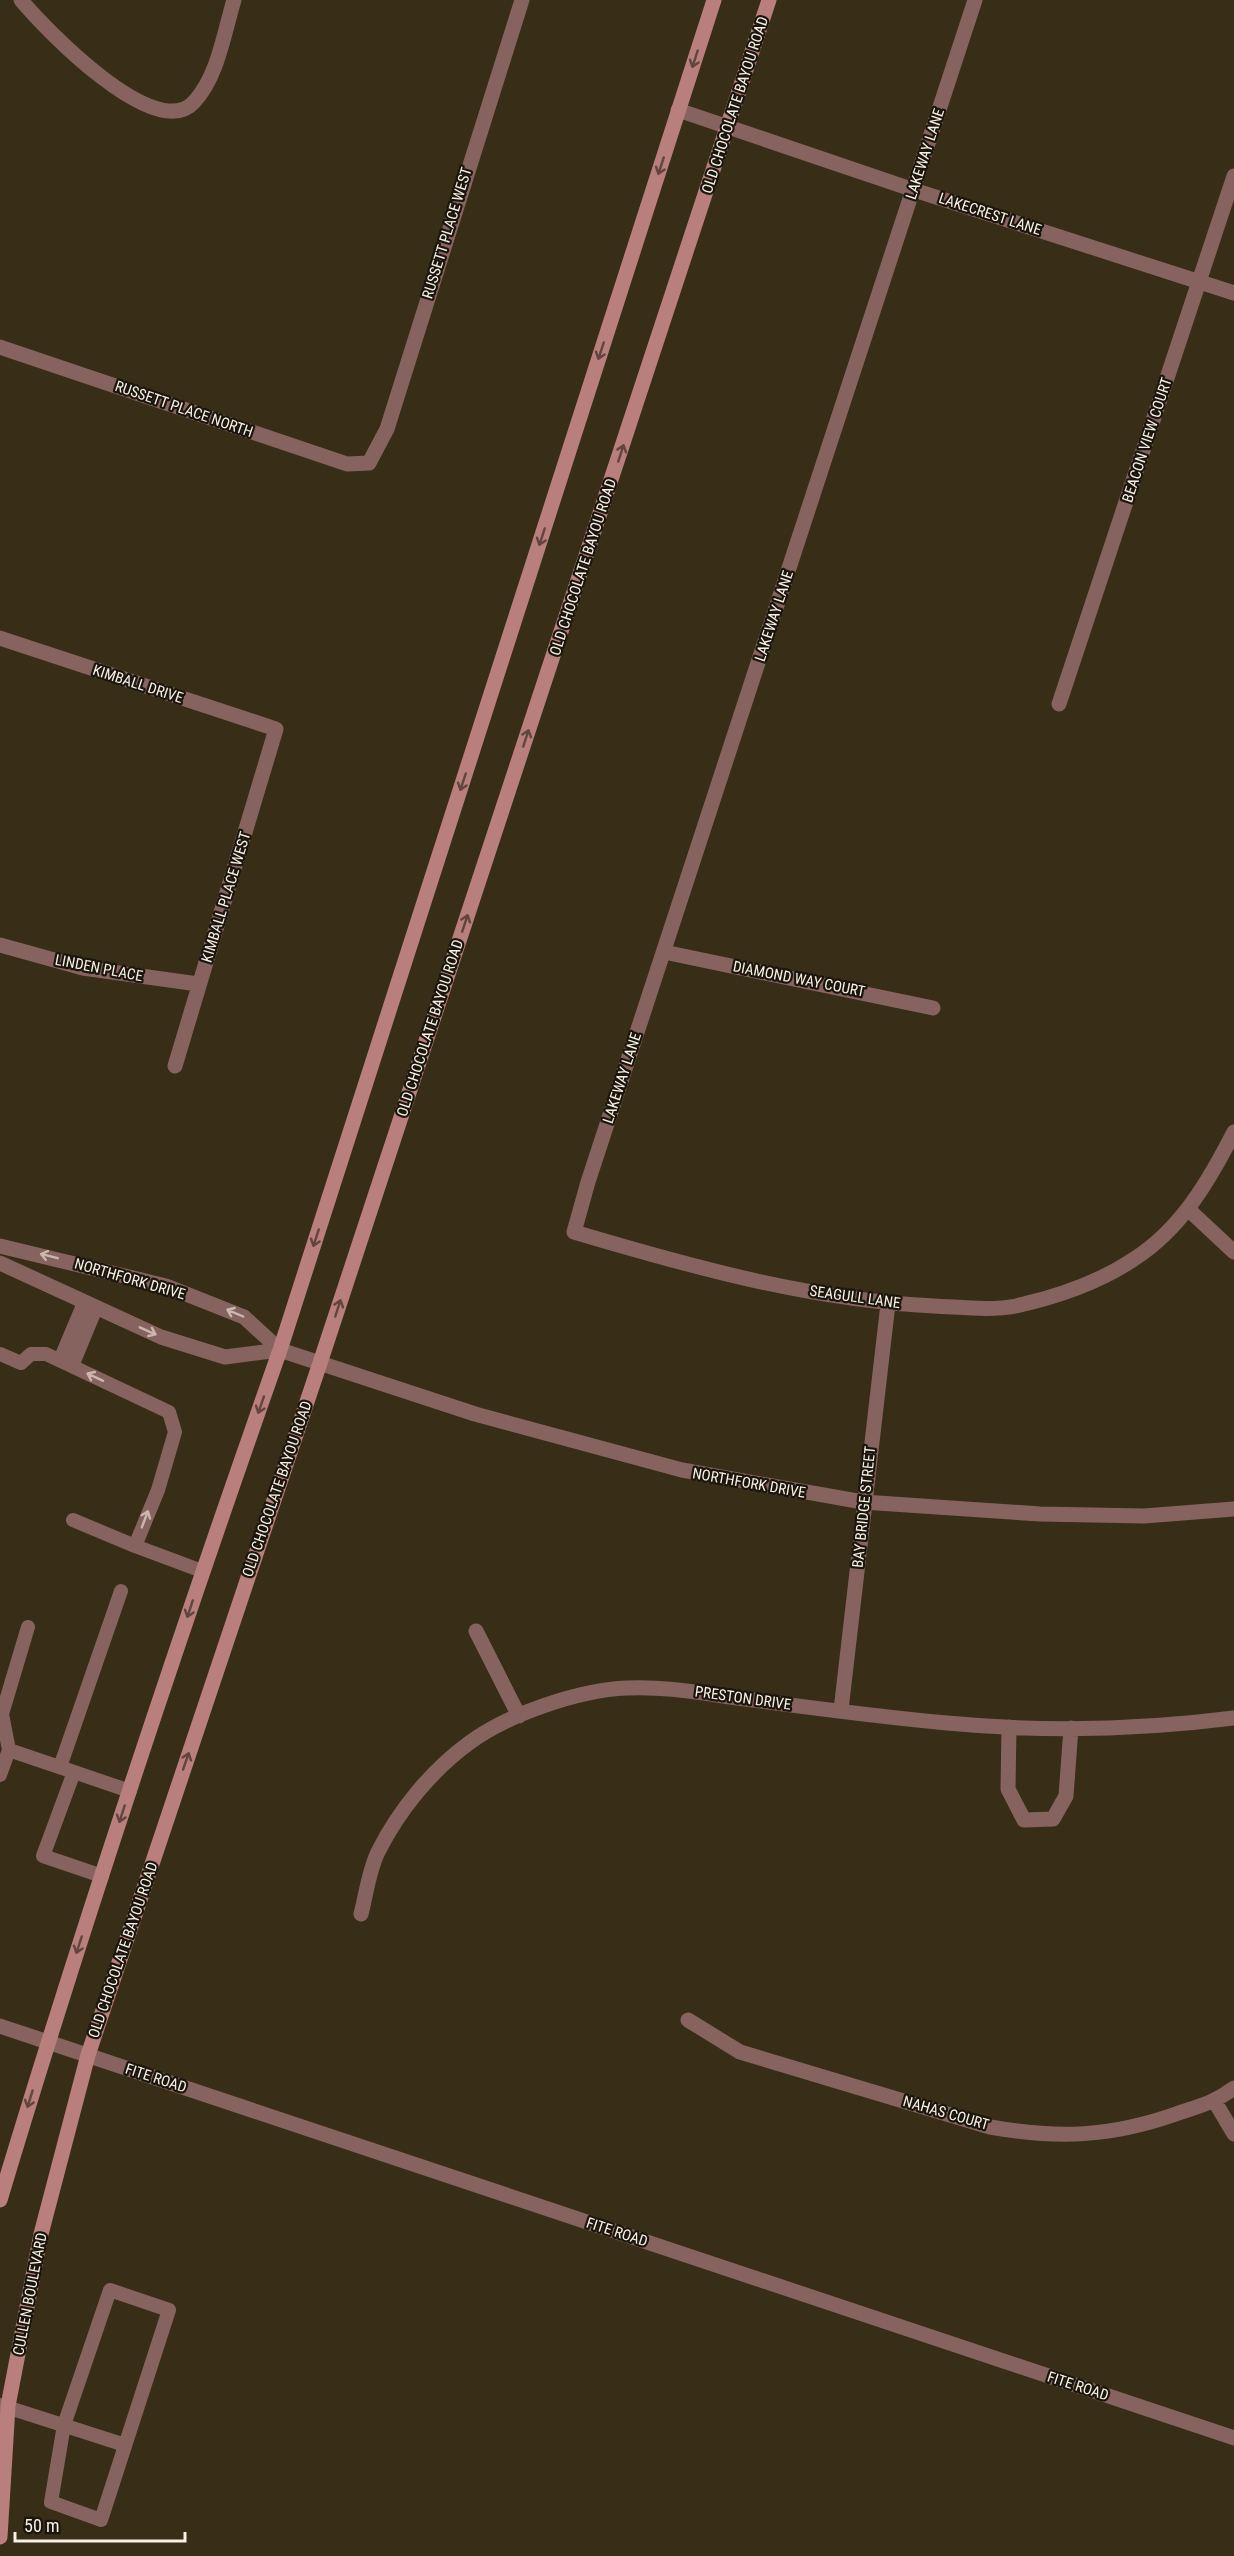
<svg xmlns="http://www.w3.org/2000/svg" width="1234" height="2556" viewBox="0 0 1234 2556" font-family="'Roboto Condensed',sans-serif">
<rect width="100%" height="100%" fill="#382d17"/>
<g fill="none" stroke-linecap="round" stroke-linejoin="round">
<path stroke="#876360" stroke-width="14" d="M0,1354L21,1363L31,1354H46L169,1412L175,1432L158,1490L135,1546L202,1571
M60,1360L84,1303
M72,1366L96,1308
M73,1520L135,1546
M9,1750L2,1714L28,1627
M60,1767L121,1591
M74,1772L43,1856L102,1876
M0,1775L9,1750L130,1791
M110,2290L169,2310L101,2520L51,2502L64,2425Z
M0,2405L125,2445"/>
<path stroke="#876360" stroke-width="15" d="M21,0C45,29 156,144 194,102C218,76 224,33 234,0
M975,0L588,1182L574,1232C692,1267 810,1300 934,1306C960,1307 990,1311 1016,1306C1056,1297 1100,1282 1134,1259C1181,1229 1209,1181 1234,1132
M678,110L914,190L1234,293
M0,347L347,464L369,463L387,429L522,0
M0,638L276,729L175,1066
M1059,704L1234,176
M0,945L83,968L198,984
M664,952L933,1008
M1189,1210L1234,1252
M476,1631L519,1716
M841,1710L888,1304
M1009,1727L1008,1789L1024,1820L1053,1819L1066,1796L1071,1728
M361,1914C366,1895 369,1870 378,1852C399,1810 431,1771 469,1743C508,1714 579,1690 627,1688C667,1686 706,1694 745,1699C812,1708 880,1717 947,1723C1042,1732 1140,1730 1234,1718
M688,2020L740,2052L990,2127C1059,2139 1110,2137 1176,2114C1199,2106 1214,2103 1234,2088
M1215,2102L1234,2134"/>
<path stroke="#876360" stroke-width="15" d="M0,1246L166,1286L244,1317L280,1350L475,1414L682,1470L863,1502L1040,1514L1144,1516L1234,1509
M0,1263L161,1337L225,1357L280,1350
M0,2026L1234,2438"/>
<path stroke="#b97f7c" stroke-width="15" d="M0,2200C86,1914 181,1631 280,1350L714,0
M0,2537L8,2406L41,2234L88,2055L320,1363L769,0"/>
</g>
<defs><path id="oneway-shaft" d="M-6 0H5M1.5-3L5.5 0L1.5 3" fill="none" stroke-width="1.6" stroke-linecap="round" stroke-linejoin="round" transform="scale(1.5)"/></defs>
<g stroke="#62453f">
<use href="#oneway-shaft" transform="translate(695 59) rotate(108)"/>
<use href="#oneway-shaft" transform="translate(661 166) rotate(108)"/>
<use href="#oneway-shaft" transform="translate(601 351) rotate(108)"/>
<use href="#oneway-shaft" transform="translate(621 453) rotate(-72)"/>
<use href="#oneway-shaft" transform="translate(542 537) rotate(108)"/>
<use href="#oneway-shaft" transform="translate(526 738) rotate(-72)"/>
<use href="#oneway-shaft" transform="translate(463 782) rotate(108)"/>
<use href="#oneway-shaft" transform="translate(465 923) rotate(-72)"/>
<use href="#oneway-shaft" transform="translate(316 1238) rotate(108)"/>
<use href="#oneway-shaft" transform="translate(338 1308) rotate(-72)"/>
<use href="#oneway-shaft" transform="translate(261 1405) rotate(109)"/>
<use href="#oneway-shaft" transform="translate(190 1609) rotate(108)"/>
<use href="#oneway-shaft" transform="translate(186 1761) rotate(-71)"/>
<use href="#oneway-shaft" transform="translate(122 1814) rotate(108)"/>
<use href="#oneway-shaft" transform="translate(79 1945) rotate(108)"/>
<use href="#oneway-shaft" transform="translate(30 2099) rotate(107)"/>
</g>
<g stroke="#cab8af">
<use href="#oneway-shaft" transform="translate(49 1256) rotate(-166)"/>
<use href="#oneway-shaft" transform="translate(235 1313) rotate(-157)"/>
<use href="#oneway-shaft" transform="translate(148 1331) rotate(24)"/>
<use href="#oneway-shaft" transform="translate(95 1377) rotate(-155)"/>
<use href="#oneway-shaft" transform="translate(145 1519) rotate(-69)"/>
</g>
<g text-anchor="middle" stroke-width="4.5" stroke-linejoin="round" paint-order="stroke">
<g font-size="15" fill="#f7f0e3" stroke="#1b160d">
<text transform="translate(735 105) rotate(-72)" y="5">OLD CHOCOLATE BAYOU ROAD</text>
<text transform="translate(925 154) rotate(-72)" y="5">LAKEWAY LANE</text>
<text transform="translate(990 214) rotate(18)" y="5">LAKECREST LANE</text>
<text transform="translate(447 233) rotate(-73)" y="5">RUSSETT PLACE WEST</text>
<text transform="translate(184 409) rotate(19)" y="5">RUSSETT PLACE NORTH</text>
<text transform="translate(1147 440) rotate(-72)" y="5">BEACON VIEW COURT</text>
<text transform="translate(583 567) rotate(-72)" y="5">OLD CHOCOLATE BAYOU ROAD</text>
<text transform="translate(774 616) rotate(-72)" y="5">LAKEWAY LANE</text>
<text transform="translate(138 684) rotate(18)" y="5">KIMBALL DRIVE</text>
<text transform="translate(226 897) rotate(-73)" y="5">KIMBALL PLACE WEST</text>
<text transform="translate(99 968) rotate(11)" y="5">LINDEN PLACE</text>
<text transform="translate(799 979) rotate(11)" y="5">DIAMOND WAY COURT</text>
<text transform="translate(430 1028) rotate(-72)" y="5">OLD CHOCOLATE BAYOU ROAD</text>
<text transform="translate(622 1078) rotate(-72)" y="5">LAKEWAY LANE</text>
<text transform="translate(130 1279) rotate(16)" y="5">NORTHFORK DRIVE</text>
<text transform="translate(855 1297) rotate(8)" y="5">SEAGULL LANE</text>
<text transform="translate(749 1483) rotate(10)" y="5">NORTHFORK DRIVE</text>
<text transform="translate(277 1489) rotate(-71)" y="5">OLD CHOCOLATE BAYOU ROAD</text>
<text transform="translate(864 1507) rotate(-84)" y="5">BAY BRIDGE STREET</text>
<text transform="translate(743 1698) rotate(8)" y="5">PRESTON DRIVE</text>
<text transform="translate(123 1950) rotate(-71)" y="5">OLD CHOCOLATE BAYOU ROAD</text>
<text transform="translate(156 2078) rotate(18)" y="5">FITE ROAD</text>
<text transform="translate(946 2113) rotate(16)" y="5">NAHAS COURT</text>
<text transform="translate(617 2232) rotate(18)" y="5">FITE ROAD</text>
<text transform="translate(30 2294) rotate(-79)" y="5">CULLEN BOULEVARD</text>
<text transform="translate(1078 2386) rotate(18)" y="5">FITE ROAD</text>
</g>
</g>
<path d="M15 2532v9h170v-9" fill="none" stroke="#f7f0e3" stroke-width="3"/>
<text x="24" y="2532" font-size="18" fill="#f7f0e3" stroke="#1b160d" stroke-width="4.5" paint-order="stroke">50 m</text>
</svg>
